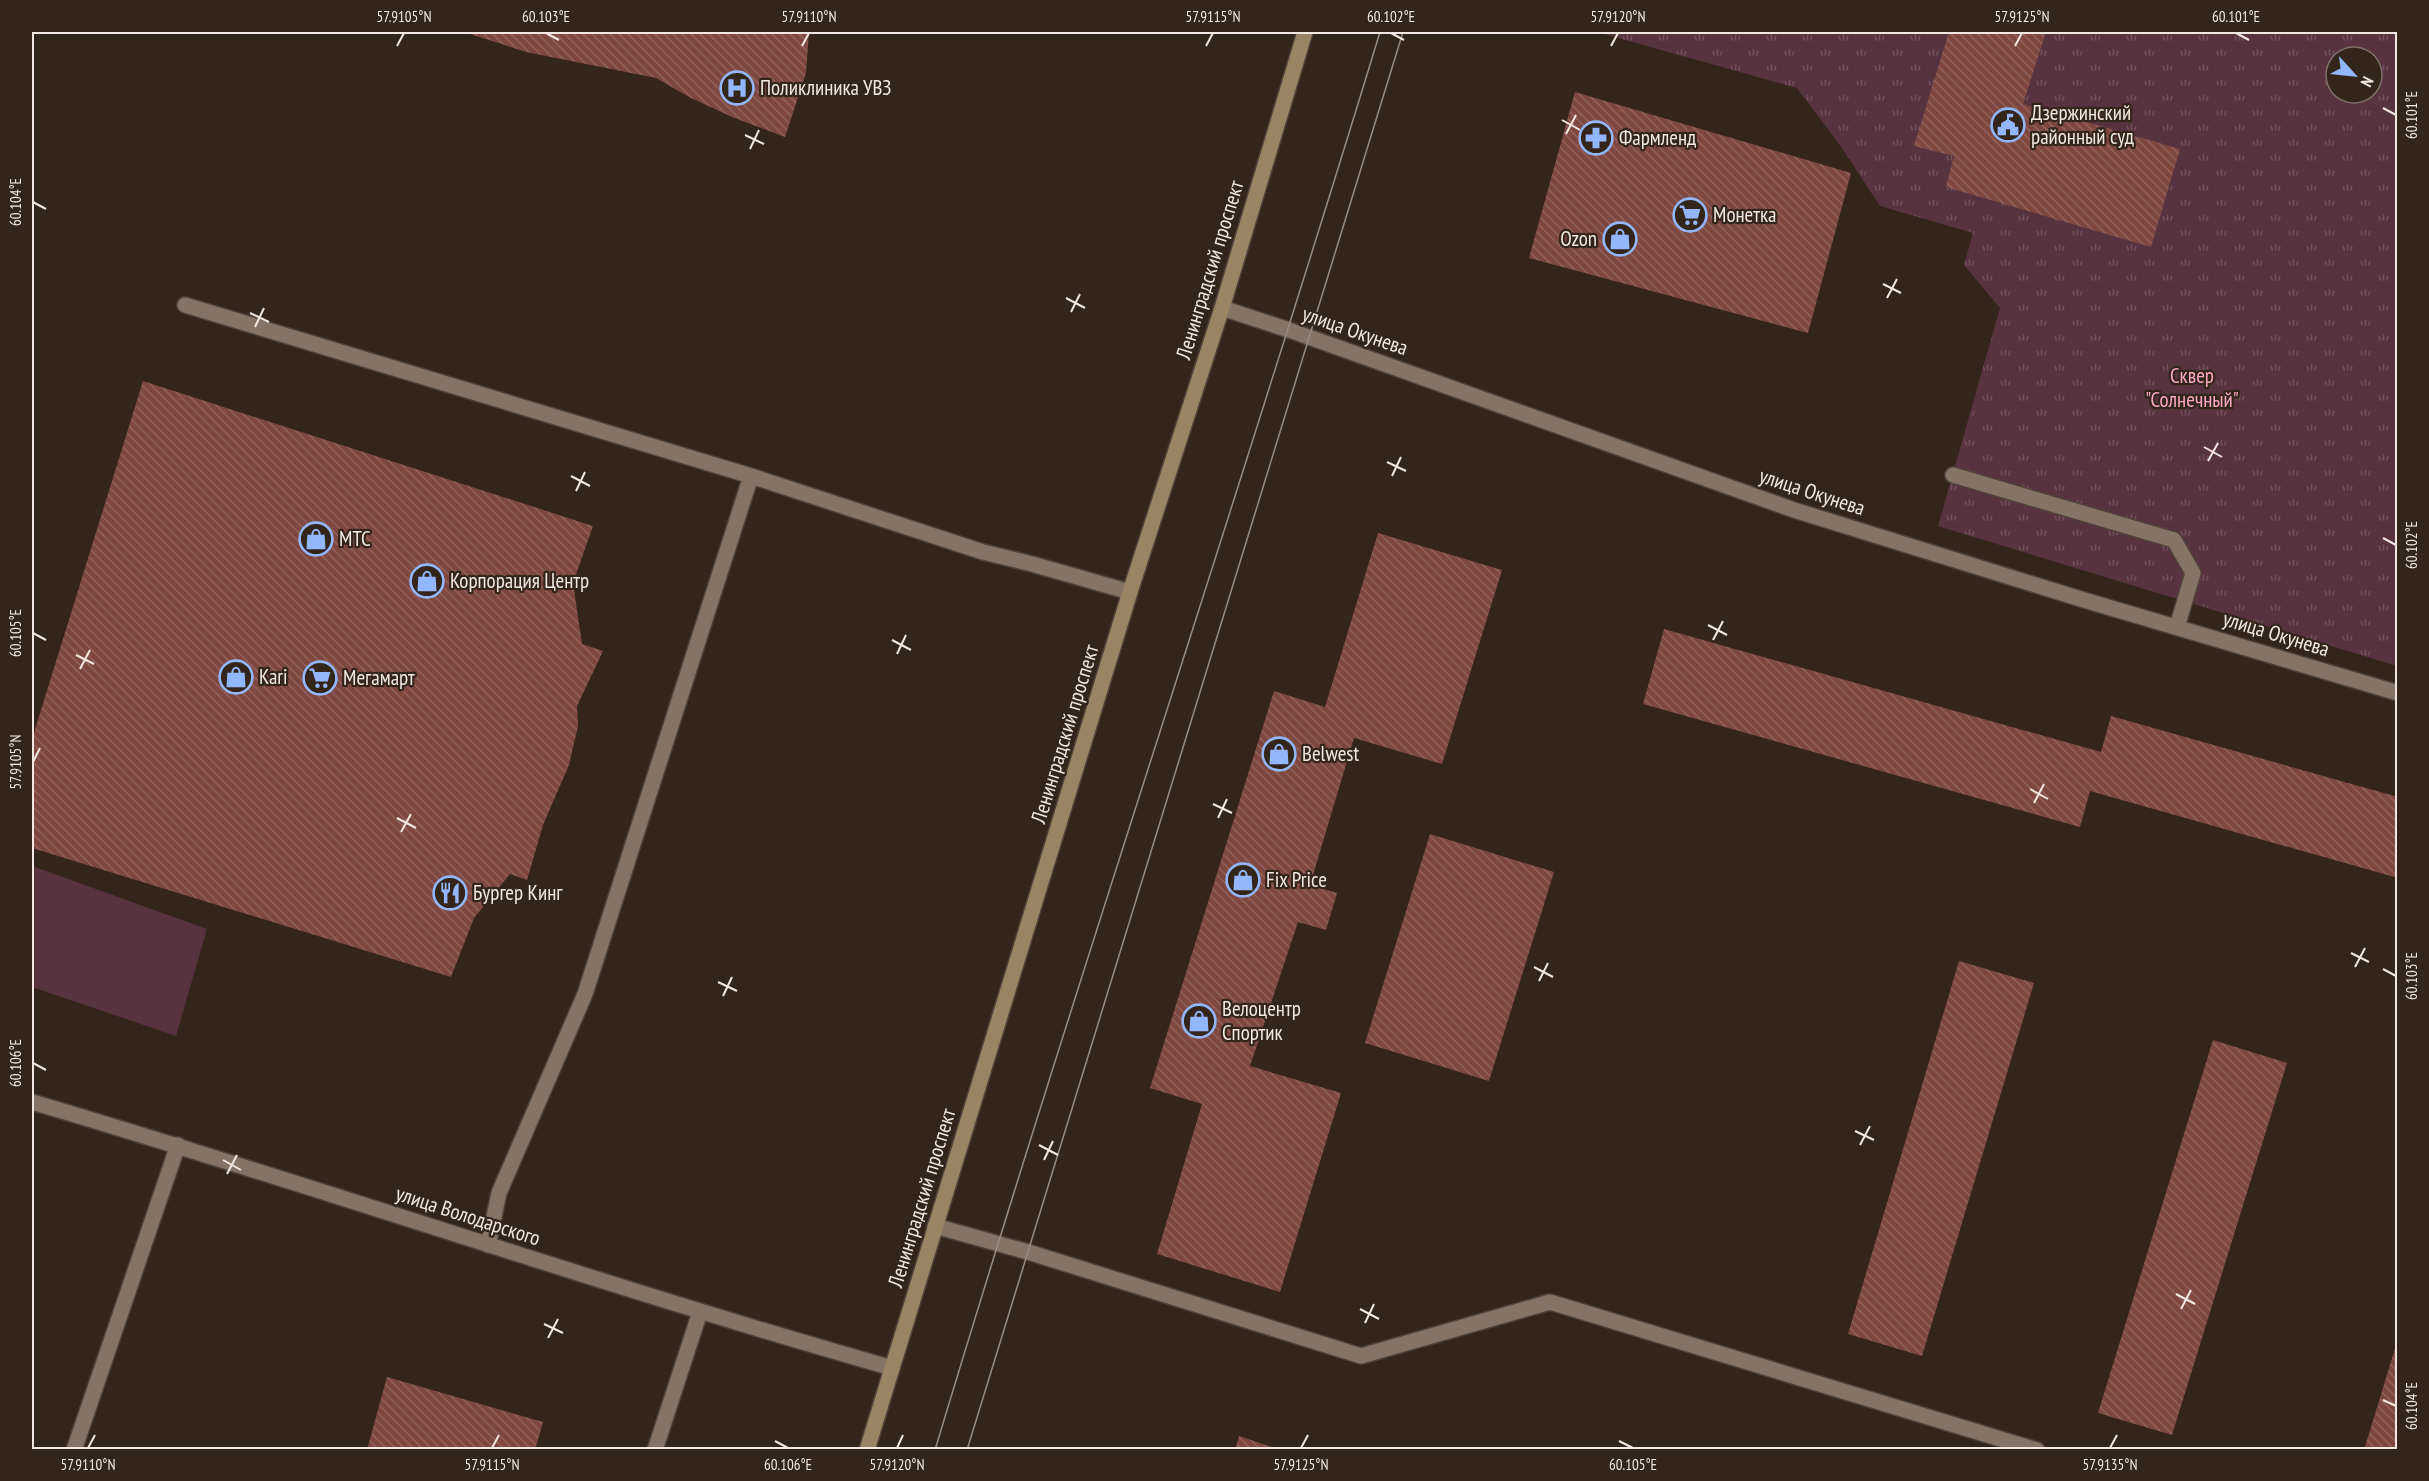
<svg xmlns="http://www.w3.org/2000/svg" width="2429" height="1481" viewBox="0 0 2429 1481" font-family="'PT Sans Narrow',sans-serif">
<defs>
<pattern id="park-tufts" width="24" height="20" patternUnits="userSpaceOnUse" patternTransform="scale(1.5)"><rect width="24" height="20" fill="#573340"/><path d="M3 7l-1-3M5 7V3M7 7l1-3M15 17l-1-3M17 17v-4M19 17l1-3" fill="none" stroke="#70515b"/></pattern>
<pattern id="building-back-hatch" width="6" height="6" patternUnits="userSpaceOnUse" patternTransform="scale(1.5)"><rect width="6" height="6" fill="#7e4841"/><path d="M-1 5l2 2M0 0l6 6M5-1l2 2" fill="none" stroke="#91625c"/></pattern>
</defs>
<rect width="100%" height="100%" fill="#33251a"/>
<path fill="#573340" d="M32,866L207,929L176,1036L32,987Z"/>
<path fill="url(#park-tufts)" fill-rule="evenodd" d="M1597,32H2397V666L1938,526L2000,308L1964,265L1973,233L1880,206L1842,148L1797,88ZM2336,57H2372V93H2336Z"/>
<path fill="url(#building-back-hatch)" d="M464,32H809L806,73L785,137L732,117L689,97L656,78L526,52Z
M1949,32H2046L2023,104L2180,149L2151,247L1946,187L1954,156L1914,146Z
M1575,92L1851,173L1808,333L1529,258Z
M143,381L593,526L573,583L582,644L603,651L577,706L578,726L569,765L543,825L527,880L510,874L474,918L451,977L32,848V739Z
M1378,533L1502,570L1442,764L1354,738L1310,885L1337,893L1326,930L1298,922L1250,1066L1341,1093L1280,1292L1157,1254L1202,1104L1150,1088L1274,691L1325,707Z
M1664,629L2101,752L2111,716L2398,797V878L2090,791L2080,827L1643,704Z
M1430,834L1554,872L1489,1081L1365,1043Z
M1959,961L2034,983L1922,1356L1848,1334Z
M2213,1040L2287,1063L2172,1435L2098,1413Z
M2397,1342L2398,1450H2364Z
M387,1377L543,1422L535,1450H367Z
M1239,1436L1278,1449V1450H1235Z"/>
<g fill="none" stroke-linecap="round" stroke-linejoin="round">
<defs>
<path id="service" d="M185,305L751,476
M1953,475L2174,540L2193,573L2177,627
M935,1226L1028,1252L1361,1356L1550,1302L2037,1450
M488,1245L499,1193L585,994L751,476L983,552L1032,564L1130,592
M74,1450L178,1145
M655,1450L700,1312"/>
<path id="minor" d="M1222,308L1289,330L1794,510L2084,600L2398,693
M32,1102C320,1187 603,1286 892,1368"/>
<path id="secondary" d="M867,1450L1130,592L1222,308L1305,32"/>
</defs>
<use href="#service" stroke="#4f4239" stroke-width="18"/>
<use href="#minor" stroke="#4f4239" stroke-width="18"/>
<use href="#secondary" stroke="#4f4239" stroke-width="18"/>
<use href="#service" stroke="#857366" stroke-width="15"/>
<use href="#minor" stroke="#857366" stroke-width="15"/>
<use href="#secondary" stroke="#998463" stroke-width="15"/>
<path stroke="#988c83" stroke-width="1.5" d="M935,1450C1078,975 1236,506 1380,32
M967,1450L1403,32"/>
</g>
<path fill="none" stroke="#f2e8e1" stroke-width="2" d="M546,33L559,40M1391,33L1404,40M2236,33L2249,40M397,46L404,33M802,46L809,33M1206,46L1213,33M1611,46L1618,33M2015,46L2022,33M2383,108L2396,115M1562,120L1580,130M1566,134L1576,115M745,135L764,144M750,149L759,130M33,202L46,209M1883,284L1901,293M1066,298L1085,308M1887,298L1897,279M1071,312L1080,294M250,313L269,322M255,327L264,308M2204,447L2222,457M2208,461L2218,443M1387,462L1406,471M571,476L590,486M1392,476L1401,457M576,491L585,472M2383,538L2396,545M1708,625L1727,635M33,633L46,640M892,640L911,650M1713,640L1723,621M897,654L906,635M76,655L94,664M80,669L90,650M33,762L40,748M2030,789L2048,799M2034,803L2044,784M1213,804L1232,813M397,818L416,828M1218,818L1227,799M401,832L411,814M2351,953L2369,962M1534,967L1553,977M2355,967L2365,948M2383,969L2396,976M1539,981L1548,963M718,982L737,991M723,996L732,977M33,1063L46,1070M1855,1131L1874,1140M1039,1145L1058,1155M1860,1145L1870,1126M223,1160L241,1170M1044,1160L1053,1141M227,1174L237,1155M2176,1294L2195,1304M1360,1309L1379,1319M2181,1309L2191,1290M1365,1323L1374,1304M544,1324L563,1333M548,1338L558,1319M2383,1400L2396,1406M775,1441L788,1448M1619,1441L1633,1448M88,1448L95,1435M492,1448L499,1435M897,1448L903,1435M1301,1448L1308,1435M2110,1448L2117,1435"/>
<defs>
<symbol id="hospital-ring" viewBox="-11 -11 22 22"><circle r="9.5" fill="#33251a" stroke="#93b7fd" stroke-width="1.5"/><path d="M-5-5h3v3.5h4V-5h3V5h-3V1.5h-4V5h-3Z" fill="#93b7fd"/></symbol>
<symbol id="civic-ring" viewBox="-11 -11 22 22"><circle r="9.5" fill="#33251a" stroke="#93b7fd" stroke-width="1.5"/><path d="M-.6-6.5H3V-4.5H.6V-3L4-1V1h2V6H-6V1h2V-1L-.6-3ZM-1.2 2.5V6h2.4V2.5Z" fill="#93b7fd"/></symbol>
<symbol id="pharmacy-ring" viewBox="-11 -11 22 22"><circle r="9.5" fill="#33251a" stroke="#93b7fd" stroke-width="1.5"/><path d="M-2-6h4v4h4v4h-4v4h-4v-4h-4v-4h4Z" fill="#93b7fd"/></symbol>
<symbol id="supermarket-ring" viewBox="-11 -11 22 22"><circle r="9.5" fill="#33251a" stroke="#93b7fd" stroke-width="1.5"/><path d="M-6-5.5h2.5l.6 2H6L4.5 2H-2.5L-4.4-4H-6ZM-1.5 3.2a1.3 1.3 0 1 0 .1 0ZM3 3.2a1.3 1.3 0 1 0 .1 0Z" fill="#93b7fd"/></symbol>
<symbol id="shop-ring" viewBox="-11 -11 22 22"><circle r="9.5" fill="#33251a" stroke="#93b7fd" stroke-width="1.5"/><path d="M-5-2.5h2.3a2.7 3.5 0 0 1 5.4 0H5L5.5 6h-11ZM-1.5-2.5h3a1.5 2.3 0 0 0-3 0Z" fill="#93b7fd"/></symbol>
<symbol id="restaurant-ring" viewBox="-11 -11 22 22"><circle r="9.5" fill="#33251a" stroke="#93b7fd" stroke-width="1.5"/><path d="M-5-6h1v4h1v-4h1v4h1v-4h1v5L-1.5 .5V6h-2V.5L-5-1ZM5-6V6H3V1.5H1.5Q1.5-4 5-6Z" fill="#93b7fd"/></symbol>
</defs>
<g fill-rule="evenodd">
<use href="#hospital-ring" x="718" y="69" width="38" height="38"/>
<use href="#civic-ring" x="1989" y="106" width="38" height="38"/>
<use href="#pharmacy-ring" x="1577" y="119" width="38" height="38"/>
<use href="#supermarket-ring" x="1671" y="196" width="38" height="38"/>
<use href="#shop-ring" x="1601" y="220" width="38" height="38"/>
<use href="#shop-ring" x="297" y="520" width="38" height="38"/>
<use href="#shop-ring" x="408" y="562" width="38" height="38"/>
<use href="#shop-ring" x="217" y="658" width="38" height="38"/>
<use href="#supermarket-ring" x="301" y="659" width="38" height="38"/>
<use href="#shop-ring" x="1260" y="735" width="38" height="38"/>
<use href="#shop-ring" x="1224" y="861" width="38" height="38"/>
<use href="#restaurant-ring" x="431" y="874" width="38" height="38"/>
<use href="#shop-ring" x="1180" y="1002" width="38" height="38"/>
</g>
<g text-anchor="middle" stroke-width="4.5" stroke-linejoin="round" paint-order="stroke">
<g font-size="21" fill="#f2e8e1" stroke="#33251a" text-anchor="start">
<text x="760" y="95">Поликлиника УВЗ</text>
<text x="2031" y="120">Дзержинский<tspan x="2031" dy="24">районный суд</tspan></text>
<text x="1619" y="145">Фармленд</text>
<text x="1713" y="222">Монетка</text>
<text x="1597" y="246" text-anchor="end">Ozon</text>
<text x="339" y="546">МТС</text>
<text x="450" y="588">Корпорация Центр</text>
<text x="259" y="684">Kari</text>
<text x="343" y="685">Мегамарт</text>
<text x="1302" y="761">Belwest</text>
<text x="1266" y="887">Fix Price</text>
<text x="473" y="900">Бургер Кинг</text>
<text x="1222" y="1016">Велоцентр<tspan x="1222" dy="24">Спортик</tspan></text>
</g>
<g font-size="21" fill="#f2e8e1" stroke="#33251a">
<text transform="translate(1210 270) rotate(-73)" y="7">Ленинградский проспект</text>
<text transform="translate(1355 331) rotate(19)" y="7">улица Окунева</text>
<text transform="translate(1812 492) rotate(18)" y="7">улица Окунева</text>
<text transform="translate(2276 634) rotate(17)" y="7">улица Окунева</text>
<text transform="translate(1065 734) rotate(-73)" y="7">Ленинградский проспект</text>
<text transform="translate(922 1198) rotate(-73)" y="7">Ленинградский проспект</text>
<text transform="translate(468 1216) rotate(18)" y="7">улица Володарского</text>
</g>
<g font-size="21" fill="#fba7c5" stroke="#33251a">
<text x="2192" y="383">Сквер<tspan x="2192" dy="24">"Солнечный"</tspan></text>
</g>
</g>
<rect width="2429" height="1481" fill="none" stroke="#33251a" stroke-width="66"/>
<g transform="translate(2354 75) rotate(117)"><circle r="28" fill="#33251a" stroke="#7f736a" stroke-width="1.5"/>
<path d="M0-4.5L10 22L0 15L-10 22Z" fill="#93b7fd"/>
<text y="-9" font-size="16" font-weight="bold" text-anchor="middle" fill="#f2e8e1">N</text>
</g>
<rect x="33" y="33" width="2363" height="1415" fill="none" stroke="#f2e8e1" stroke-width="2"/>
<g font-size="15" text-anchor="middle" fill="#f2e8e1">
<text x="404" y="22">57.9105°N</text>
<text x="546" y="22">60.103°E</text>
<text x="809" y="22">57.9110°N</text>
<text x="1213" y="22">57.9115°N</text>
<text x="1391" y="22">60.102°E</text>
<text x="1618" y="22">57.9120°N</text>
<text x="2022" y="22">57.9125°N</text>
<text x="2236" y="22">60.101°E</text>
<text transform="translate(2412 115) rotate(-90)" y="5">60.101°E</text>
<text transform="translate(16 202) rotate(-90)" y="5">60.104°E</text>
<text transform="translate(2412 545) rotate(-90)" y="5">60.102°E</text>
<text transform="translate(16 633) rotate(-90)" y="5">60.105°E</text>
<text transform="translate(16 762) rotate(-90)" y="5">57.9105°N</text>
<text transform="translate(2412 976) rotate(-90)" y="5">60.103°E</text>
<text transform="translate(16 1063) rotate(-90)" y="5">60.106°E</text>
<text transform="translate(2412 1406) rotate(-90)" y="5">60.104°E</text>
<text x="88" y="1470">57.9110°N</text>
<text x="492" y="1470">57.9115°N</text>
<text x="788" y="1470">60.106°E</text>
<text x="897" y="1470">57.9120°N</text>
<text x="1301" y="1470">57.9125°N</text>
<text x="1633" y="1470">60.105°E</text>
<text x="2110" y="1470">57.9135°N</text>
</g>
</svg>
